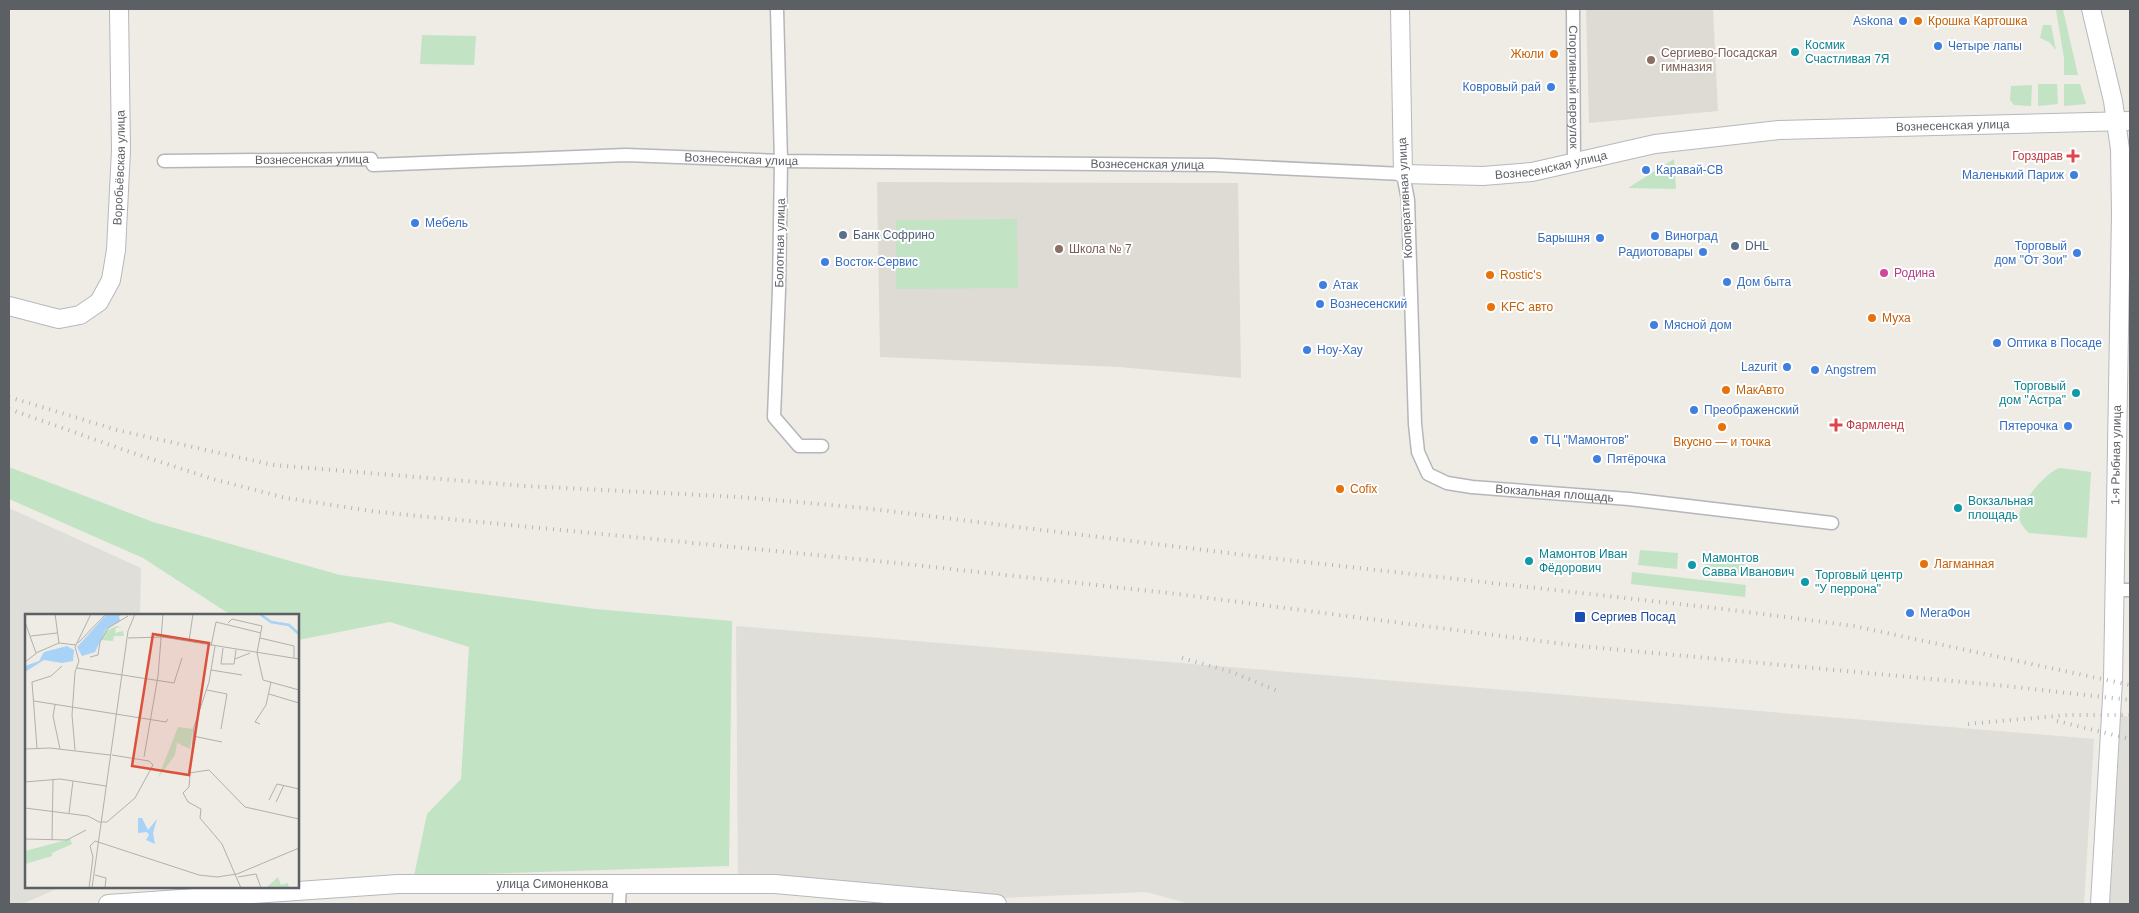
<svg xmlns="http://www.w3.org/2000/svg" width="2139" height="913" viewBox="0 0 2139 913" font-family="Helvetica,sans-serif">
<rect width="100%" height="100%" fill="#eeece4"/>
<path fill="#dfded9" d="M9,508L141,568L140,615L26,616V887H61L22,904H9Z
M736,626L2094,739L2084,904H1190L1146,892L950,900L738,876Z
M2121,715L2130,718V904H2110Z"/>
<path fill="#dddbd3" d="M1586,9H1713L1718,111L1589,123Z
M877,182L1238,183L1241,378L1120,367L880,357Z"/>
<path fill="#c3e3c5" d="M2056,10H2063L2078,75H2064V58Z
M2043,25H2051L2056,50L2049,42L2040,38Z
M422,35L476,36L474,65L420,64Z
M2038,84H2057L2058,104L2038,106Z
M2064,84H2080L2086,104L2064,106Z
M2032,85L2031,106L2014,105L2010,100L2011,86Z
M1674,159L1676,189L1628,188Z
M1017,219L1018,288L896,289V220Z
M9,467L153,522L340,575L595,609L732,621L729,866L414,876L427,814L461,779L469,647L390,622L298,640V616L231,615L143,558L9,499Z
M2060,468L2091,472L2087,538L2029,533C2025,529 2019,523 2019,516C2020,503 2047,471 2060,468Z
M1640,550L1678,553L1677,569L1638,565Z
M1706,557L1745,560L1743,576L1704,573Z
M1632,572L1746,585L1745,597L1631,584Z"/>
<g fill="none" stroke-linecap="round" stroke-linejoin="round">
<defs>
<g id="street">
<path d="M777,9L781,161L779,290L774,417L799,446H822"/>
<path id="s1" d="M1573,9L1574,163"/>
<path id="s2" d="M164,161L371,159L373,165L626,155L781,161L1215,165L1403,174L1408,200L1415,424L1418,452L1428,474L1447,483L1472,487L1629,499L1832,523"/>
<path d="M2115,590H2130"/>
<path d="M619,904L620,885"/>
</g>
<g id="secondary">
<path id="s3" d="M1400,9L1403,174L1483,176L1532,172L1655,144L1779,130L2130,121"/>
<path d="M2091,9L2113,101L2120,149L2121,214L2113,681L2100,904"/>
<path id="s4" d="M9,306L59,319L80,315L99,302L111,280L116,250L121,150L119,9"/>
<path id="s5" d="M108,904L398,884H775L997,904"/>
</g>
</defs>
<use href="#street" stroke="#b5b6ba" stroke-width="15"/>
<use href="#secondary" stroke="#b6b8bd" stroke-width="20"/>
<use href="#street" stroke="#fff" stroke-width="12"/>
<use href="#secondary" stroke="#fff" stroke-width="18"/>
<path stroke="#b4b5b5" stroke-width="4" stroke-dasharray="1 6" stroke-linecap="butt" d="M9,397L117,430L273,465L525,486L740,497L864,508L1261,557L1732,610L1854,626L2130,685
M9,409L133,453L213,479L286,498L378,512L897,563L1177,594L1579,646L2006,686L2130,700
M1182,658L1232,672L1278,691
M2057,721L2130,739
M1968,724L2067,715H2130"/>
</g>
<g fill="#3f7fe0" stroke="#fff" stroke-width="2">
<circle cx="1903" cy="21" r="5"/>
<circle cx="1938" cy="46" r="5"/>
<circle cx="1551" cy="87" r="5"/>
<circle cx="1646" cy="170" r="5"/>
<circle cx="2074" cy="175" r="5"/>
<circle cx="415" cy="223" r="5"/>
<circle cx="1655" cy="236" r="5"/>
<circle cx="1600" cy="238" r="5"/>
<circle cx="1703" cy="252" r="5"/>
<circle cx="2077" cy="253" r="5"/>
<circle cx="825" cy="262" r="5"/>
<circle cx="1727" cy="282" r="5"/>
<circle cx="1323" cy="285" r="5"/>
<circle cx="1320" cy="304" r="5"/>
<circle cx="1654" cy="325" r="5"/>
<circle cx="1997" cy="343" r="5"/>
<circle cx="1307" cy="350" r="5"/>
<circle cx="1787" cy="367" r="5"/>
<circle cx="1815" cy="370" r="5"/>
<circle cx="1694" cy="410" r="5"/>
<circle cx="2068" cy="426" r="5"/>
<circle cx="1534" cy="440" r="5"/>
<circle cx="1597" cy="459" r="5"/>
<circle cx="1910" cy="613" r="5"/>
</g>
<g fill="#e8710a" stroke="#fff" stroke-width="2">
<circle cx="1918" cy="21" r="5"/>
<circle cx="1554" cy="54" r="5"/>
<circle cx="1490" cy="275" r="5"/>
<circle cx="1491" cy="307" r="5"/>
<circle cx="1872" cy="318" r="5"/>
<circle cx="1726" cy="390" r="5"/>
<circle cx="1722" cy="427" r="5"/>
<circle cx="1340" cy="489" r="5"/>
<circle cx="1924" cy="564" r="5"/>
</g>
<g fill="#0f9aa8" stroke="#fff" stroke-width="2">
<circle cx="1795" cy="52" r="5"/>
<circle cx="2076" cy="393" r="5"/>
<circle cx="1958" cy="508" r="5"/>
<circle cx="1529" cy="561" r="5"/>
<circle cx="1692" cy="565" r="5"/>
<circle cx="1805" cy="582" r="5"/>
</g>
<g fill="#8d6e63" stroke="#fff" stroke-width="2">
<circle cx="1651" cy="60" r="5"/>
<circle cx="1059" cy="249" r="5"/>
</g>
<g fill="#e0444e" stroke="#fff" stroke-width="2">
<path d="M2070.5 148.5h5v5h5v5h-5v5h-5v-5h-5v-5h5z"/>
<path d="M1833.5 417.5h5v5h5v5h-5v5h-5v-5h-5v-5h5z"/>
</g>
<g fill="#5c6f8a" stroke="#fff" stroke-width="2">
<circle cx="843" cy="235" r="5"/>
<circle cx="1735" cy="246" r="5"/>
</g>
<circle fill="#d1479c" stroke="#fff" stroke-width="2" cx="1884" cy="273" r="5"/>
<rect fill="#1a4fb4" stroke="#fff" stroke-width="2" x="1574" y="611" width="12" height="12" rx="2.5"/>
<g text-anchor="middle" stroke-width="4" stroke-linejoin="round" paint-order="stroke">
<g font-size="12" fill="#366cbe" stroke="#fff" text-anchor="start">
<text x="1893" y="25" text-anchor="end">Askona</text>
<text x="1948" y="50">Четыре лапы</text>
<text x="1541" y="91" text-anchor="end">Ковровый рай</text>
<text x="1656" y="174">Каравай-СВ</text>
<text x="2064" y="179" text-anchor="end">Маленький Париж</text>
<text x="425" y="227">Мебель</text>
<text x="1665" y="240">Виноград</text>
<text x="1590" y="242" text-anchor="end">Барышня</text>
<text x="2067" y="250" text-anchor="end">Торговый<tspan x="2067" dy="14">дом "От Зои"</tspan></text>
<text x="1693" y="256" text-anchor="end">Радиотовары</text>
<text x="835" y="266">Восток-Сервис</text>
<text x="1737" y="286">Дом быта</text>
<text x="1333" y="289">Атак</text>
<text x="1330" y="308">Вознесенский</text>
<text x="1664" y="329">Мясной дом</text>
<text x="2007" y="347">Оптика в Посаде</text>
<text x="1317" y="354">Ноу-Хау</text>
<text x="1777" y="371" text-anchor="end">Lazurit</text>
<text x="1825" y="374">Angstrem</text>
<text x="1704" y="414">Преображенский</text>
<text x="2058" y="430" text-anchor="end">Пятерочка</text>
<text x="1544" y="444">ТЦ "Мамонтов"</text>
<text x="1607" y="463">Пятёрочка</text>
<text x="1920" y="617">МегаФон</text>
</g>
<g font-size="12" fill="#c56008" stroke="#fff" text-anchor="start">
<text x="1928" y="25">Крошка Картошка</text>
<text x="1544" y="58" text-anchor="end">Жюли</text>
<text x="1500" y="279">Rostic's</text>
<text x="1501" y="311">KFC авто</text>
<text x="1882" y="322">Муха</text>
<text x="1736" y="394">МакАвто</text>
<text x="1722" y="446" text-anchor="middle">Вкусно — и точка</text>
<text x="1350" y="493">Cofix</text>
<text x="1934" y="568">Лагманная</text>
</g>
<g font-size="12" fill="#0d838f" stroke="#fff" text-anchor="start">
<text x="1805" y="49">Космик<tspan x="1805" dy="14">Счастливая 7Я</tspan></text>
<text x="2066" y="390" text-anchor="end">Торговый<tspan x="2066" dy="14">дом "Астра"</tspan></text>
<text x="1968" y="505">Вокзальная<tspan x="1968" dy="14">площадь</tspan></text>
<text x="1539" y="558">Мамонтов Иван<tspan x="1539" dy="14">Фёдорович</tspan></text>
<text x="1702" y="562">Мамонтов<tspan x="1702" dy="14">Савва Иванович</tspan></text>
<text x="1815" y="579">Торговый центр<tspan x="1815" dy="14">"У перрона"</tspan></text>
</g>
<g font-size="12" fill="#785e54" stroke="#fff" text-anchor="start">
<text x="1661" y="57">Сергиево-Посадская<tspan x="1661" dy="14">гимназия</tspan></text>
<text x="1069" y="253">Школа № 7</text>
</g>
<g font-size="12" fill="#5c5f64" stroke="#fff">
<text dy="4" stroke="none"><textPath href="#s1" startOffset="78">Спортивный переулок</textPath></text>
<text dy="4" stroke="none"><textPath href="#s3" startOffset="719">Вознесенская улица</textPath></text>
<text dy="4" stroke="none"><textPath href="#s2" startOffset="582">Вознесенская улица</textPath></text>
<text dy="4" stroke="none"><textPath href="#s2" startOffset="148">Вознесенская улица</textPath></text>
<text dy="4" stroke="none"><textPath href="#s2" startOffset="988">Вознесенская улица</textPath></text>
<text dy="4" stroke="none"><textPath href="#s3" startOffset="314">Вознесенская улица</textPath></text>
<text dy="4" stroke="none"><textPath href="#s4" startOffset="234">Воробьёвская улица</textPath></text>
<text transform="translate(1405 198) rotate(-93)" y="4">Кооперативная улица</text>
<text transform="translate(780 243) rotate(-89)" y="4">Болотная улица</text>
<text transform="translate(2116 455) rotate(-89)" y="4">1-я Рыбная улица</text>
<text dy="4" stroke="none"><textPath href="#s2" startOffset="1676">Вокзальная площадь</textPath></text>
<text dy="4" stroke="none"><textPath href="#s5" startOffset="445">улица Симоненкова</textPath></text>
</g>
<g font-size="12" fill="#be3a42" stroke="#fff" text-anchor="end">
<text x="2063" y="160">Горздрав</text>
<text x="1846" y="429" text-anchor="start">Фармленд</text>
</g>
<g font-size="12" fill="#4e5e75" stroke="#fff" text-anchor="start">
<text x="853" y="239">Банк Софрино</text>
<text x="1745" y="250">DHL</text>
</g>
<g font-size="12" fill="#b23c85" stroke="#fff" text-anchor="start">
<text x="1894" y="277">Родина</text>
</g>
<g font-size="12" fill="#164399" stroke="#fff" text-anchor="start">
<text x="1591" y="621">Сергиев Посад</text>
</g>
</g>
<g transform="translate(25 614)">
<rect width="274" height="274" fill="#eeece4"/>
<path d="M91,12L97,13L91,14L90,19L98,17L99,22H89L88,27L76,26L81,17ZM153,113L168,115L165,135L152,129L150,141L133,164ZM45,225L47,230L27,239V242L0,250V237ZM253,263L256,271L263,269L264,274H241Z" fill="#c3e3c5"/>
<path d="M82,0H99L94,2L95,7L81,15L70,38L57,42L52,33ZM42,32L49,36L48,47L37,49L19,46L0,58V52L14,47L19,38ZM113,204H117L123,216L132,205L128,219L130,230L121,226L124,221L122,218L113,219Z" fill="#a9d2f8"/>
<path fill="none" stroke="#a9d2f8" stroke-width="2.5" d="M235,0L246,8L264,11L274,20"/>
<path fill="none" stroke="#b0b0ad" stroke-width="1" d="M30,0L34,29M0,8L11,39M203,9L207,5L237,12L232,39L238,66L274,76M6,22L32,19M103,24L137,23L274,45M235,24L269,32V44M164,27L168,0M53,29L81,0M186,32L191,8L236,19M190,32L184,68L169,113L164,173L158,179L163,188L176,195L175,204L197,230L216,274M198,34L196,50H209L211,36M65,43L73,41L75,28L83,14L103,2M210,45L225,39M0,48L13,38L34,29L51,31M52,54L149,69L157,44M186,56L217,61M182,76L202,80L196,115M244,80L274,89M9,87L141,108L143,105M30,91L28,102L35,135M235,110L230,108L241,91L246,68M168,122L197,128M12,134L7,68L26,62L37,52M0,135L25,134L85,141M50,136L47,101L50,58L54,47L50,33L66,0M119,143L133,62L138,0M164,159L184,156L220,193L274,205M0,168L35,165L81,172M244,186L252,170L274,175M251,188L259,171M0,194L63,202L74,208H82L110,184L128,151L124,147L87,141M44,199L48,167M0,225L42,226L61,216M27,226L28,166M70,261L81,264L80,274M213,263L231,260L236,274M64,274L68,243L65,232L70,227L174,261L192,263L212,260L274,234M67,274L103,17L110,0"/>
<path fill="#dc513c" fill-opacity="0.15" stroke="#dc513c" stroke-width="2.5" d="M128,20L184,29L164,161L107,152Z"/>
<rect width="274" height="274" fill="none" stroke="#5c5f64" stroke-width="2.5"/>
</g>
<rect width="2139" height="913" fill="none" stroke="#5c5f64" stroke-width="20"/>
</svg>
